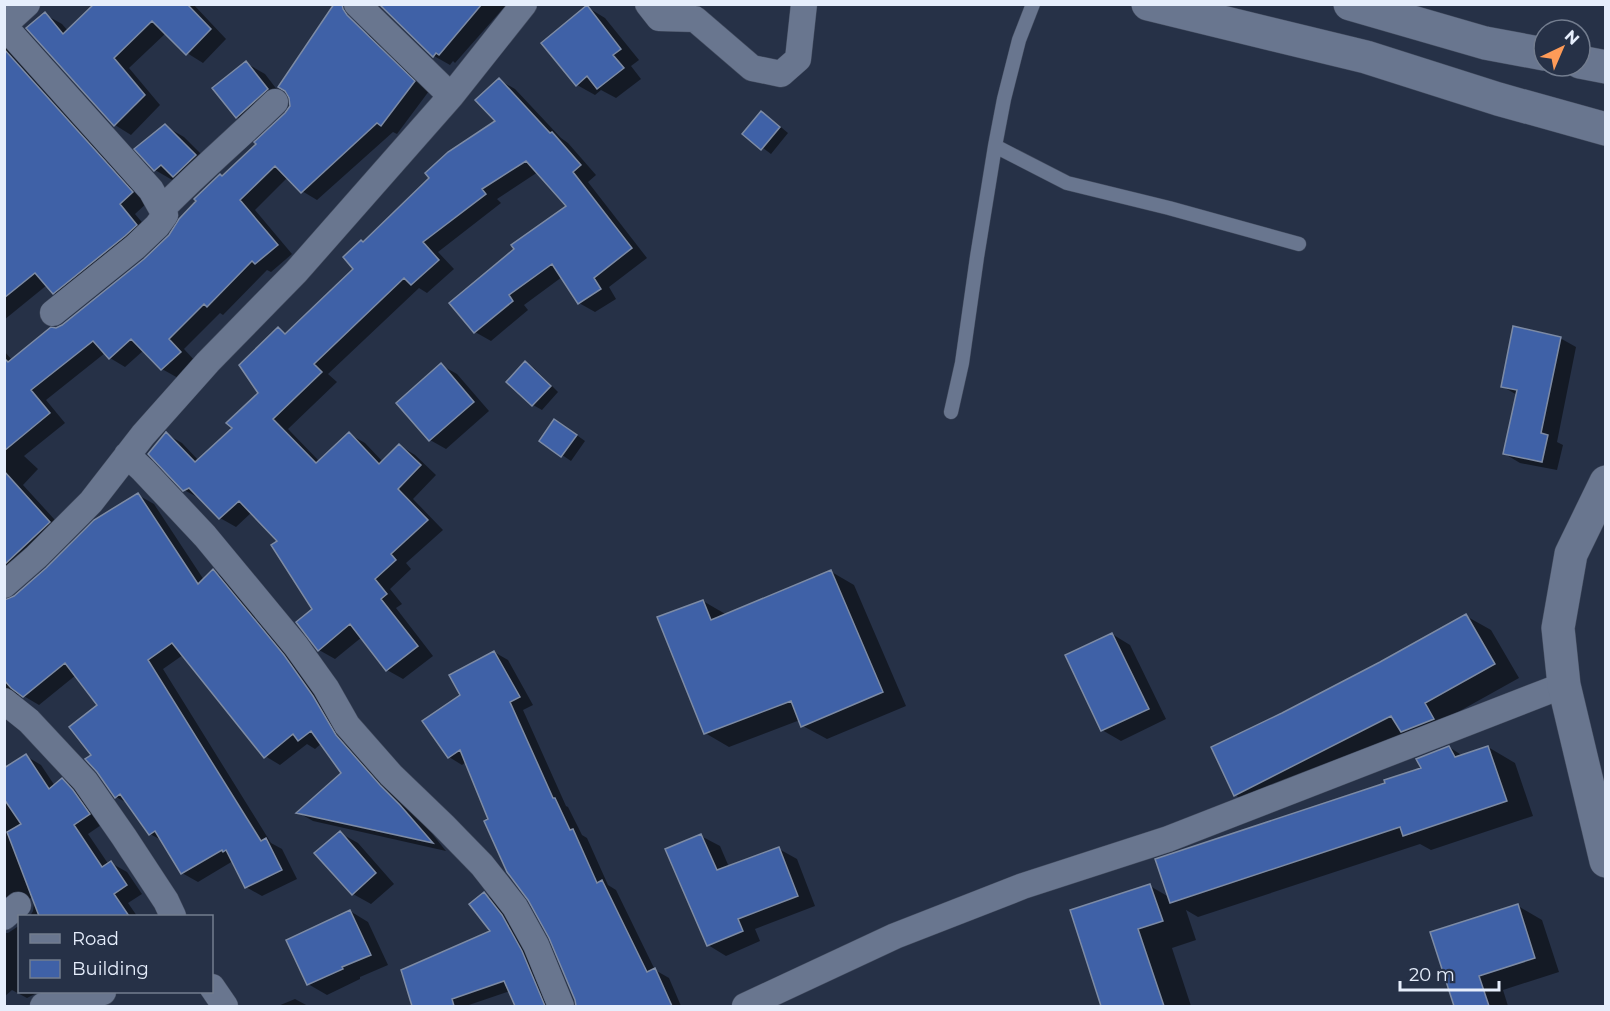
<svg xmlns="http://www.w3.org/2000/svg" width="1610" height="1011" viewBox="0 0 1610 1011" font-family="Montserrat,sans-serif">
<rect width="100%" height="100%" fill="#263147"/>
<path fill="#0007" d="M96,4H193L226,39L203,63L187,53L166,33L129,68L160,105L131,135L115,125L30,30L46,15L62,24L68,31Z
M386,4H507L455,63L453,61L450,65L434,56L384,7Z
M587,7L605,18L639,60L631,66L641,79L616,98L601,90L595,95L577,85Z
M346,20L377,40L429,91L397,134L393,132L317,200L302,191L288,177L255,210L292,254L271,272L267,270L223,315L220,313L184,349L196,362L178,378L162,369L144,350L125,367L110,358L105,353L46,400L65,423L24,456L38,469L23,485L65,531L5,590V598L6,601L14,598L138,495L154,504L204,580L213,571L228,580L446,851L313,821L299,813L343,774L322,743L315,749L307,744L280,765L265,756L183,655L163,669L271,843L282,849L297,879L262,896L246,887L233,861L198,882L182,873L163,841L150,834L129,804L116,797L93,755L99,705L76,675L39,705L22,695H15L4,709V351L12,360L56,329L63,326L146,259L170,236L223,178L287,114Z
M4,31L148,202L135,214L152,234L69,302L54,293L47,285L4,320Z
M246,63L265,74L285,100L255,128L237,117L214,88Z
M499,80L515,89L561,138L568,143L596,175L588,182L647,258L609,287L616,299L595,312L579,303L562,277L524,305L528,310L491,341L475,332L568,206L538,172L497,199L501,203L438,252L454,269L427,293L419,288L328,374L337,382L288,429L320,462L349,434L365,443L383,462L399,445L415,455L436,475L413,499L443,530L406,563L411,569L390,589L402,604L396,608L433,656L403,679L387,670L362,637L335,659L319,650L314,609L280,541L252,512L236,527L220,518L201,499L184,490L166,434L182,443L199,461L234,429L260,393L278,329L287,334L355,269L364,244L497,121Z
M762,113L770,118L788,133L771,154L744,134Z
M165,126L184,137L213,166L174,181L155,170L136,149Z
M1560,338L1576,347L1557,442L1563,445L1557,470L1520,463L1505,454L1517,395L1502,386Z
M525,363L534,368L558,392L542,410L533,405L508,382Z
M441,365L457,374L489,411L446,449L430,440Z
M564,426L585,441L571,461L541,441Z
M830,571L854,585L906,706L827,739L803,726L800,720L729,747L705,733L703,601L727,615Z
M1466,616L1491,630L1519,678L1449,717L1260,810L1235,795Z
M1112,634L1130,645L1166,719L1121,741L1102,730Z
M494,652L508,660L533,705L523,710L566,806L568,807L582,835L587,838L608,885L616,890L655,970L669,978L681,1006H577L576,1000L550,937L490,820L466,762L462,765L449,757L462,696Z
M1449,747L1463,756L1488,747L1515,763L1533,816L1431,850L1420,844L1198,917L1186,910L1196,940L1172,948L1191,1006H1103L1071,911L1150,886L1169,897L1387,783L1424,769Z
M26,756L41,765L55,786L62,780L77,789L104,823L88,834L109,865L111,863L127,872L142,894L128,903L137,916H30L33,911L34,903L33,898H31L24,902L4,925V770Z
M340,833L358,843L394,884L371,904L353,894Z
M701,836L720,846L729,867L779,849L797,859L815,906L755,929L760,941L726,956L708,945Z
M484,894L498,902L516,925L555,1006H517L510,991L466,1006H414L403,971L492,931Z
M1518,906L1542,920L1559,972L1503,990L1508,1006H1456L1432,933Z
M350,911L368,922L388,965L360,977V979L327,995L308,984Z
M20,925V992H39L27,998L12,990L4,997V930L6,933H8Z
M295,999L308,1006H278Z"/>
<path fill="#3f61a7" stroke="#7d8ba5" stroke-width="1.5" d="M94,4H187L211,29L186,55L152,21L114,58L145,95L114,126L26,28L45,12L63,34Z
M334,4H342L343,9L347,15L415,81L381,126L377,123L301,193L275,166L240,200L278,245L255,264L252,261L207,307L204,304L169,339L181,352L161,370L131,339L109,359L93,341L31,390L50,413L4,451V358L8,362L51,327L56,328L62,325L144,259L169,235L179,219L196,201L194,199L220,174L222,176L256,144L254,142L285,113L290,106L289,98L285,91L278,87Z
M379,4H482L439,55L436,53L433,57Z
M587,5L621,49L613,55L624,68L597,89L587,76L576,86L541,43Z
M4,49L133,192L120,204L137,225L125,236L53,294L35,273L4,298Z
M246,61L268,89L236,118L212,88Z
M499,78L550,133L552,132L581,165L573,172L632,248L594,278L601,289L578,304L552,264L509,295L513,301L474,333L449,303L514,249L511,245L566,206L526,161L482,189L486,194L423,242L439,260L411,285L404,278L314,364L322,372L273,419L316,463L349,432L379,464L399,444L421,465L398,489L428,520L391,554L396,560L375,579L387,594L381,599L418,646L386,671L350,624L318,651L296,622L312,609L271,545L277,541L239,501L219,519L189,488L183,491L148,454L166,432L195,462L232,428L226,423L258,393L239,365L278,327L285,334L353,269L343,257L361,240L363,242L429,178L425,173L448,152L495,121L475,100Z
M761,111L780,127L761,150L742,134Z
M165,124L196,155L173,177L161,165L154,171L134,149Z
M1513,326L1561,337L1541,433L1548,435L1542,462L1503,454L1517,390L1501,387Z
M525,361L551,386L532,406L506,382Z
M441,363L474,402L429,441L396,403Z
M554,419L577,435L561,457L539,441Z
M4,471L50,522L4,565Z
M138,493L198,584L213,569L284,655L313,696L336,735L380,785L400,805L433,843L296,813L341,773L311,731L298,741L293,734L264,758L172,643L148,660L261,841L266,838L282,870L245,888L226,850L223,852L222,850L181,874L155,831L149,835L120,794L115,798L97,772L85,759L91,755L69,727L97,705L65,663L23,697L11,688L4,680V600L14,596L46,568L94,520Z
M831,570L883,692L801,727L791,701L704,734L657,617L703,600L711,620Z
M1466,614L1495,664L1425,703L1434,719L1401,732L1391,716L1234,796L1211,747L1282,713L1380,662Z
M1112,633L1149,709L1101,731L1065,655Z
M494,651L520,697L510,702L553,798H555L570,830L573,829L597,883L602,880L647,972L655,968L672,1006H576L575,1000L549,938L528,900L507,872L484,821L488,819L460,750L448,758L422,721L460,695L449,675Z
M1449,746L1455,757L1488,746L1507,801L1403,836L1400,827L1170,903L1155,859L1385,783L1384,780L1421,768L1416,759Z
M26,754L49,789L62,778L73,790L90,814L74,825L102,867L111,861L127,885L114,894L129,916H39L7,832L21,824L4,799V768Z
M340,831L376,873L352,895L314,853Z
M701,834L717,870L779,847L798,896L738,919L743,931L707,946L665,849Z
M1150,884L1163,921L1138,929L1164,1006H1101L1070,910Z
M484,892L502,915L522,951L545,1006H515L504,981L452,999L454,1006H412L401,970L490,931L469,904Z
M1518,904L1535,958L1479,976L1489,1006H1454L1430,932Z
M350,910L371,955L342,967L343,969L307,985L286,940Z"/>
<g fill="none" stroke-linecap="round" stroke-linejoin="round">
<defs>
<path id="service" d="M1033,4L1019,40L1004,99L995,146L1067,183L1169,208L1299,244
M951,412L962,363L977,257L995,146"/>
<path id="minor" d="M357,4L451,96
M648,4L659,18L695,19L752,68L781,74L798,59L804,4
M4,25L27,4
M4,26L151,190L165,215L157,226L135,247L53,313
M162,209C198,172 237,139 275,102
M127,455L143,470L205,536L296,646L326,688L347,725L391,775L443,825L482,865L515,907L536,945L561,1006
M4,585L36,557L91,502L143,435L208,362L296,272L451,96L524,4
M4,701L29,721L85,781L124,837L166,901L173,916
M4,917L18,905
M212,987L225,1006
M43,1006L103,992
M745,1006L895,936L1023,886L1168,839L1564,685"/>
<path id="tertiary" d="M1606,482L1571,554L1558,628L1564,685L1606,861"/>
<path id="secondary" d="M1148,4L1366,57L1498,99L1606,129
M1350,4L1485,43L1544,54
M1580,62L1606,67"/>
</defs>
<use href="#service" stroke="#434c5f" stroke-width="15"/>
<use href="#minor" stroke="#434c5f" stroke-width="27"/>
<use href="#tertiary" stroke="#434c5f" stroke-width="34"/>
<use href="#secondary" stroke="#434c5f" stroke-width="34"/>
<use href="#service" stroke="#69768f" stroke-width="14"/>
<use href="#minor" stroke="#69768f" stroke-width="26"/>
<use href="#tertiary" stroke="#69768f" stroke-width="33"/>
<use href="#secondary" stroke="#69768f" stroke-width="33"/>
</g>
<rect width="1610" height="1011" fill="none" stroke="#e6eefc" stroke-width="12"/>
<rect x="18" y="915" width="195" height="78" fill="#263147" stroke="#737d8f" stroke-width="1.5"/>
<rect x="30" y="934" width="30" height="9" fill="#69768f" stroke="#737d8f" stroke-width="1.5"/>
<text x="72" y="945" font-size="18" fill="#e6eefc">Road</text>
<rect x="30" y="960" width="30" height="18" fill="#3f61a7" stroke="#737d8f" stroke-width="1.5"/>
<text x="72" y="975" font-size="18" fill="#e6eefc">Building</text>
<g transform="translate(1562 48) rotate(44)"><circle r="28" fill="#263147" stroke="#737d8f" stroke-width="1.5"/>
<path d="M0-4.5L10 22L0 15L-10 22Z" fill="#fe9b58"/>
<text y="-9" font-size="16" font-weight="bold" text-anchor="middle" fill="#e6eefc">N</text>
</g>
<path d="M1400 981v9h99v-9" fill="none" stroke="#e6eefc" stroke-width="3"/>
<text x="1409" y="981" font-size="18" fill="#e6eefc" stroke="#263147" stroke-width="4.5" paint-order="stroke">20 m</text>
</svg>
